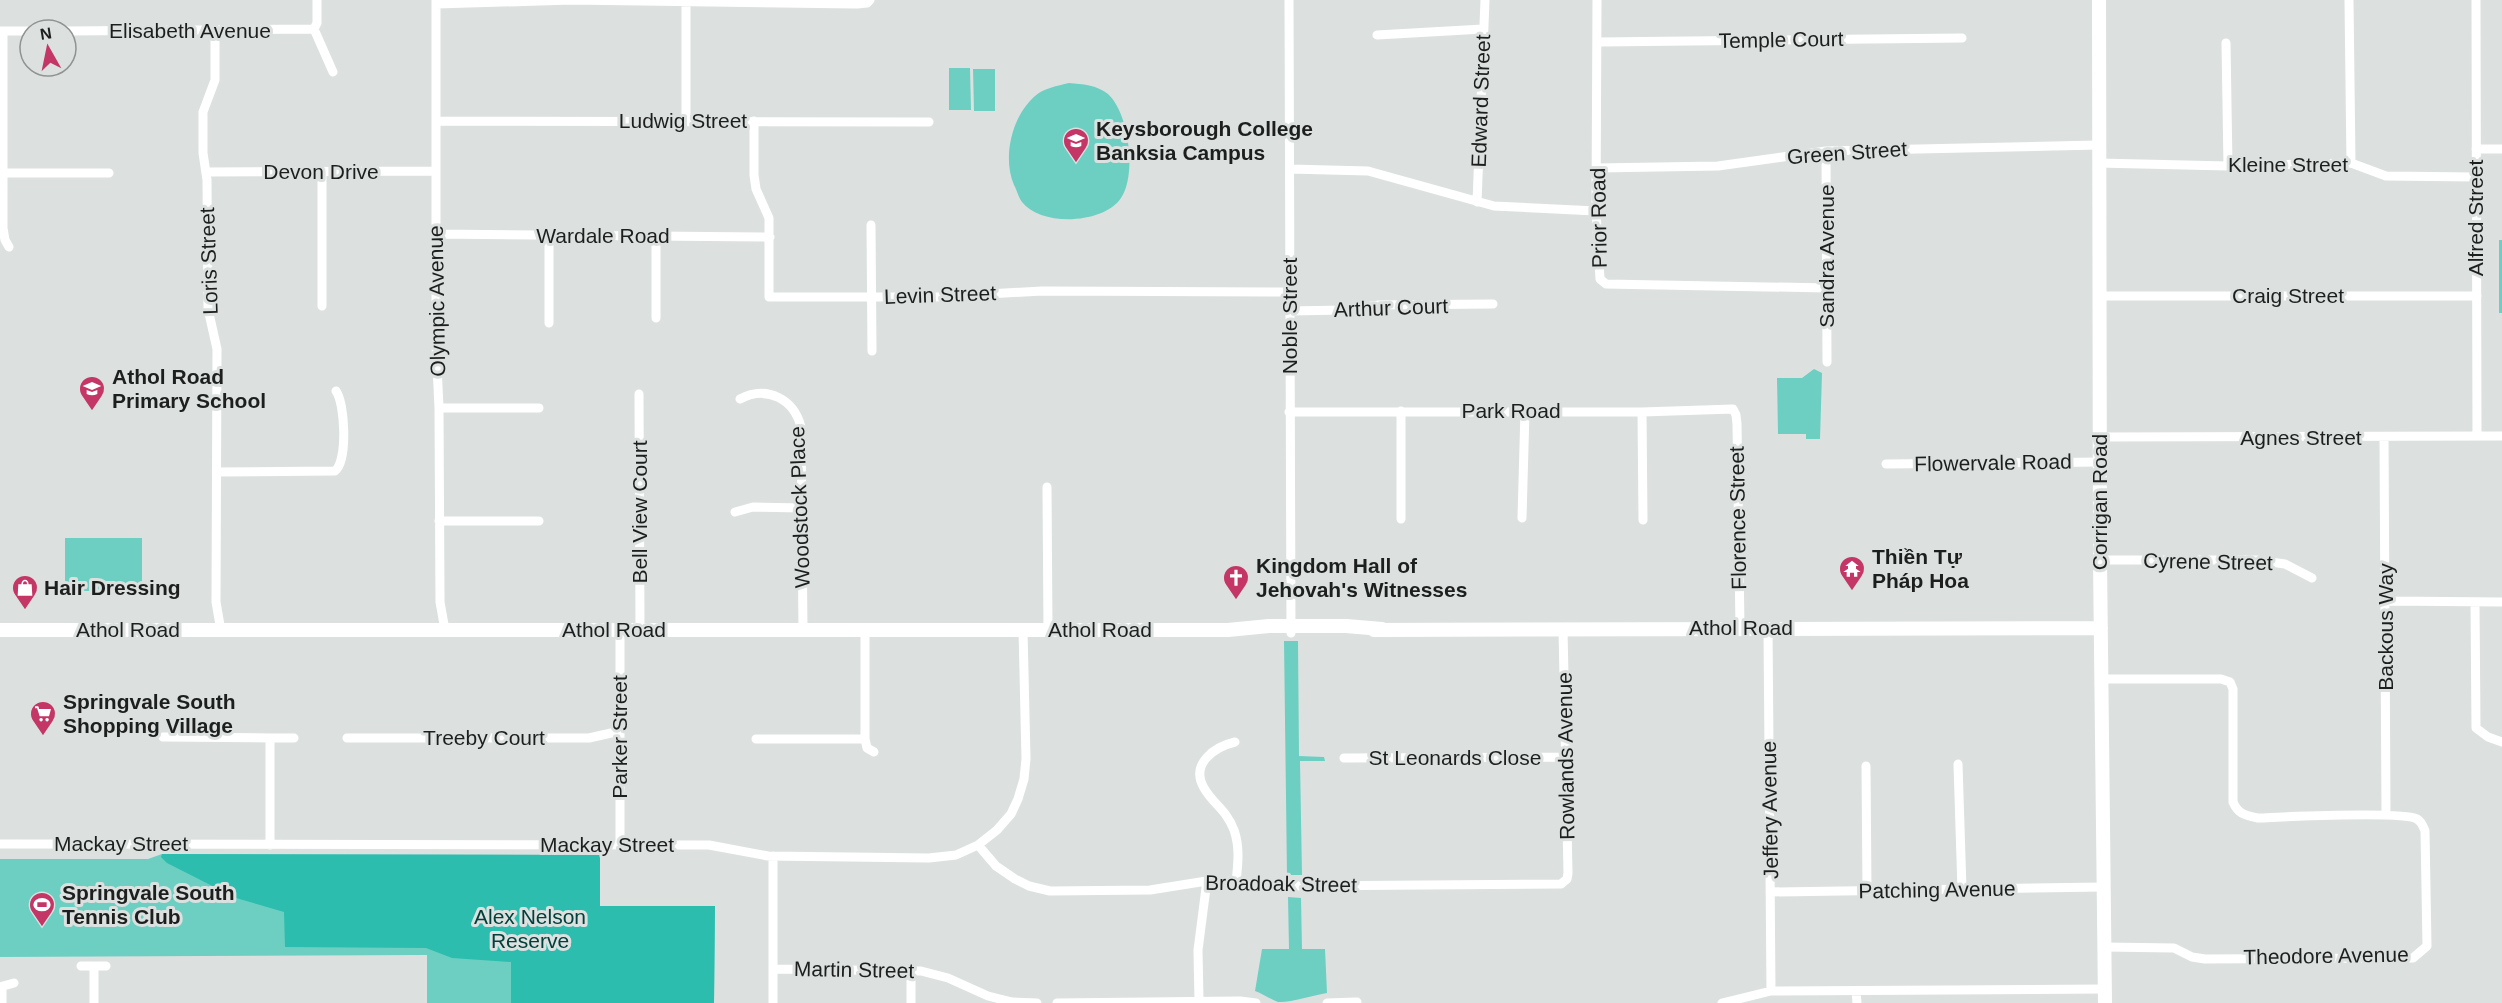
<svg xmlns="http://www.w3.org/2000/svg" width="2502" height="1003" viewBox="0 0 2502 1003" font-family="Arial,sans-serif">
<rect width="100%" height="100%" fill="#dce1e0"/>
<path fill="#6ccfc2" d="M949,68H970L971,110H949Z
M973,69H995V111H974Z
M1069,83C1082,84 1097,85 1108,94C1129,113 1137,174 1121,198C1104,224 1041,227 1022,202C1018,197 1017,190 1014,185C1002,157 1012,116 1035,96C1044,88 1057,86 1069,83Z
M2499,240H2502V313H2499Z
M1814,369L1822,373L1820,439H1806V434H1778L1777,378H1802Z
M65,538H142V591H65Z
M1284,641H1298L1299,756L1324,757L1325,761H1300L1302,875H1287Z
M162,854L600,855V906H715L714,1003H427V955L0,957V859H148Z
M1288,897L1301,898L1302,949H1325L1327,993C1314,995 1289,1003 1278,1002C1270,999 1263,994 1255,991L1262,949H1289Z"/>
<path fill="#2cbdae" d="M162,854L600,855V906H715L714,1003H511V962L452,958L426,948L285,947L284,912L236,898L167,863L161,857Z"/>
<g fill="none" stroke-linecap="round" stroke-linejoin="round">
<path stroke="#fff" stroke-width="9" d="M317,0V23L314,29L333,72
M436,0V344L439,408L440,602L445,630
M1289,0L1291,633
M1597,0L1596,211L1600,279L1606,284L1828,288
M2349,0L2351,163
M2476,0L2477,436
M436,4L572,0L857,4L867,3L870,0
M0,31H30
M3,31V228L5,240L9,247
M66,31L314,29
M215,32V80L203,112V153L207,180L208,309L217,349L216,602L221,631
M1377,35L1483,29
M1599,42L1962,38
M2226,43L2228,166
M436,121L929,122
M686,121V3
M754,121V175L756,189L769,218V297H936L1042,291L1289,292
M2476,149H2502
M1826,151L1827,362
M2098,163L2228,166L2351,163L2386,176L2475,177
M1598,168L1718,166L1826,151L2098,145
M1290,169L1368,171L1494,206L1596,211
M206,172L436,171
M5,173H109
M1477,202L1485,0
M871,225L872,351
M436,234L770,237
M549,236V323
M656,237V318
M2099,296H2477
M322,306V172
M1289,311L1345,310L1379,305L1493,304
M639,394L640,630
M740,399C767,385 794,399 801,427L803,630
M439,408H539
M1401,411V519
M1289,412H1642L1733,409L1736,415L1737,424L1740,628
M1642,412L1643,520
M2100,437L2502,436
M2384,438L2386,815
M1886,464L2100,462
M218,472L335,471C348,461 345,403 336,391
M1047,487L1048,630
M735,512L753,507L803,508
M1522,518L1525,411
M439,521H539
M2100,560H2256L2285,564L2312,578
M2387,601L2502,602
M2475,602L2476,728L2488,737L2502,742
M1768,628L1771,991
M2102,679H2221L2230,682L2233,689V802C2238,814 2245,815 2258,818C2283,817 2403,811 2417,819C2422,822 2423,826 2425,831L2427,946L2413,958L2205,959L2192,957L2174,948L2105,947
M163,737L270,738V845
M270,738H294
M347,738H589L620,731
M756,739H865V630
M865,739L867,748L874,752
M1235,742C1214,747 1190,764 1204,788C1213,804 1226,809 1234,830C1240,847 1238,864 1236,882
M1344,758L1566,757
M1958,764L1962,890
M1866,766L1867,891
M0,844L709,845L768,856L929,858L956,855L978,845L997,830L1011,814L1018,799L1024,779L1026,759L1023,630
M620,845V630
M978,845L996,866L1015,879L1029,886L1050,891L1150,890L1213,880L1291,886L1561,884L1567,879L1568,873L1563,629
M1770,892L2104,887
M81,966H106
M773,969L921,971L948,978L988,996L1012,1002L1037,1003
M911,970V1003
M0,987L14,983
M2,987V1003
M1856,991L1857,1003
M1199,1001L1198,950L1207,880
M94,1003V966
M773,1003V856
M1057,1003L1240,1001L1256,1003
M1327,1003L1357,1002
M1722,1003L1771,991L2105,989"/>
<path stroke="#fff" stroke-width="14" d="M2099,0L2100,560L2105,1003
M0,630H1228L1269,626H1346L1382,629
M1374,630L2101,628"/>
</g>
<defs>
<symbol id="school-pin" viewBox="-11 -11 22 30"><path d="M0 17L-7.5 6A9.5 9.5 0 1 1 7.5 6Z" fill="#c33666" stroke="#dce1e0"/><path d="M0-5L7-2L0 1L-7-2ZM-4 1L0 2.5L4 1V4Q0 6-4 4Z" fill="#fff"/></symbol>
<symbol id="temple-pin" viewBox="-11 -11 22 30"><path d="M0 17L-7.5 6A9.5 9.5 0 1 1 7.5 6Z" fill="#c33666" stroke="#dce1e0"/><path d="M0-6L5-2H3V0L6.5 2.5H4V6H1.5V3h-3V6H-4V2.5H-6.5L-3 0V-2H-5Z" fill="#fff"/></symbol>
<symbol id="church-pin" viewBox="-11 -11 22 30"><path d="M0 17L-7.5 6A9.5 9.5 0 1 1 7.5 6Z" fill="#c33666" stroke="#dce1e0"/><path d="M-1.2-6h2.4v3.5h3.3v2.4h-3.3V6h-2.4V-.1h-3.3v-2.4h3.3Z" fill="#fff"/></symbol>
<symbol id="shop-pin" viewBox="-11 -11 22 30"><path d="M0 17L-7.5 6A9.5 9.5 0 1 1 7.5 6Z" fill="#c33666" stroke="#dce1e0"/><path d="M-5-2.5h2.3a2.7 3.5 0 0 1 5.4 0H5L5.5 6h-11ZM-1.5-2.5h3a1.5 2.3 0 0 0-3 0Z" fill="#fff"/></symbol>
<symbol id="supermarket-pin" viewBox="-11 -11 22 30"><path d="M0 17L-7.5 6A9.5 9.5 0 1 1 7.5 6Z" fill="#c33666" stroke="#dce1e0"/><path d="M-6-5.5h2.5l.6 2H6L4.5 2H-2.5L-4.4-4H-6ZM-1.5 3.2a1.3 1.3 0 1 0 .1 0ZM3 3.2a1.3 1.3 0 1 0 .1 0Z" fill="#fff"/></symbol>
<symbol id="stadium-pin" viewBox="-11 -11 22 30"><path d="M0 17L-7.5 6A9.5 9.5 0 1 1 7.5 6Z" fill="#c33666" stroke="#dce1e0"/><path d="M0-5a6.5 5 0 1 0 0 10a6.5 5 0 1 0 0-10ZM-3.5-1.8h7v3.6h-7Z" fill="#fff"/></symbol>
</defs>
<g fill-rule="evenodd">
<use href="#school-pin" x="1061" y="126" width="30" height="40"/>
<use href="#school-pin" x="77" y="374" width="30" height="40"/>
<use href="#temple-pin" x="1837" y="554" width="30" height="40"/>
<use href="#church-pin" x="1221" y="563" width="30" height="40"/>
<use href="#shop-pin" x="10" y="573" width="30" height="40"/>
<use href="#supermarket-pin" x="28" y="699" width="30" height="40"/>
<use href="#stadium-pin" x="27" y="890" width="30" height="40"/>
</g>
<g text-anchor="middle" stroke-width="6" stroke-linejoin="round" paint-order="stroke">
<g font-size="21" fill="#1d1f1e" stroke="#dce1e0">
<text x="190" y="38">Elisabeth Avenue</text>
<text transform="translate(1781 40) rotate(-1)" y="7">Temple Court</text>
<text transform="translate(1481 101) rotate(-88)" y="7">Edward Street</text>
<text x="683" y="128">Ludwig Street</text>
<text transform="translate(1847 153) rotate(-4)" y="7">Green Street</text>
<text x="2288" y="172">Kleine Street</text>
<text x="321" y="179">Devon Drive</text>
<text transform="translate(1599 218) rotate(-91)" y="7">Prior Road</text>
<text transform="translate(2476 218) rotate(-90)" y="7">Alfred Street</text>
<text x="603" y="243">Wardale Road</text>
<text transform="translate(1827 256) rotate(-90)" y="7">Sandra Avenue</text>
<text transform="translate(209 261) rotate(-92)" y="7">Loris Street</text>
<text transform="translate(940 295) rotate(-2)" y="7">Levin Street</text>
<text x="2288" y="303">Craig Street</text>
<text transform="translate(437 301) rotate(-91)" y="7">Olympic Avenue</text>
<text transform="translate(1391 308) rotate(-2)" y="7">Arthur Court</text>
<text transform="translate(1290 316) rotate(-90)" y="7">Noble Street</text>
<text x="1511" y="418">Park Road</text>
<text x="2301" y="445">Agnes Street</text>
<text transform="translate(1993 463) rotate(-1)" y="7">Flowervale Road</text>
<text transform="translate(2100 502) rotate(-90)" y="7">Corrigan Road</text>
<text transform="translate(800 507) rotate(-92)" y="7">Woodstock Place</text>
<text transform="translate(640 512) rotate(-90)" y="7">Bell View Court</text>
<text transform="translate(1738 518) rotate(-91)" y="7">Florence Street</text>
<text transform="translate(2208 562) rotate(1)" y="7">Cyrene Street</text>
<text transform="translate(2386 627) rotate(-90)" y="7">Backous Way</text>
<text x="1741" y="635">Athol Road</text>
<text x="128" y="637">Athol Road</text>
<text x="614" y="637">Athol Road</text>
<text x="1100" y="637">Athol Road</text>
<text transform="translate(620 737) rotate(-90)" y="7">Parker Street</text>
<text x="484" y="745">Treeby Court</text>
<text transform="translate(1566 756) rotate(-91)" y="7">Rowlands Avenue</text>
<text x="1455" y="765">St Leonards Close</text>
<text transform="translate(1770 810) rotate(-91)" y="7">Jeffery Avenue</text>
<text x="121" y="851">Mackay Street</text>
<text x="607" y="852">Mackay Street</text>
<text transform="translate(1281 884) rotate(1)" y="7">Broadoak Street</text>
<text transform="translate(1937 890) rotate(-1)" y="7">Patching Avenue</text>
<text transform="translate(2326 956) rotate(-1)" y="7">Theodore Avenue</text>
<text transform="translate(854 970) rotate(1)" y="7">Martin Street</text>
</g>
<g font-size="21" font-weight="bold" fill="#1d1f1e" stroke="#dce1e0" text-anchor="start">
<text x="1096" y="136">Keysborough College<tspan x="1096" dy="24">Banksia Campus</tspan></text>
<text x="112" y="384">Athol Road<tspan x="112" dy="24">Primary School</tspan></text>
<text x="1872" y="564">Thiền Tự<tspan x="1872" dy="24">Pháp Hoa</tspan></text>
<text x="1256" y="573">Kingdom Hall of<tspan x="1256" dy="24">Jehovah's Witnesses</tspan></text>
<text x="44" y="595">Hair Dressing</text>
<text x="63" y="709">Springvale South<tspan x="63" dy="24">Shopping Village</tspan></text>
<text x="62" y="900">Springvale South<tspan x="62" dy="24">Tennis Club</tspan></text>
</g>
<g font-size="21" fill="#00403a" stroke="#dce1e0">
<text x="530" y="924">Alex Nelson<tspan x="530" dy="24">Reserve</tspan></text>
</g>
</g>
<g transform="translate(48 48) rotate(351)"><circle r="28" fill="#dce1e0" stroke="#909392" stroke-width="1.5"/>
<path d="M0-4.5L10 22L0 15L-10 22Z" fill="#c33666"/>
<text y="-9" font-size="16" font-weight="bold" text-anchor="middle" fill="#1d1f1e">N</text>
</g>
</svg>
